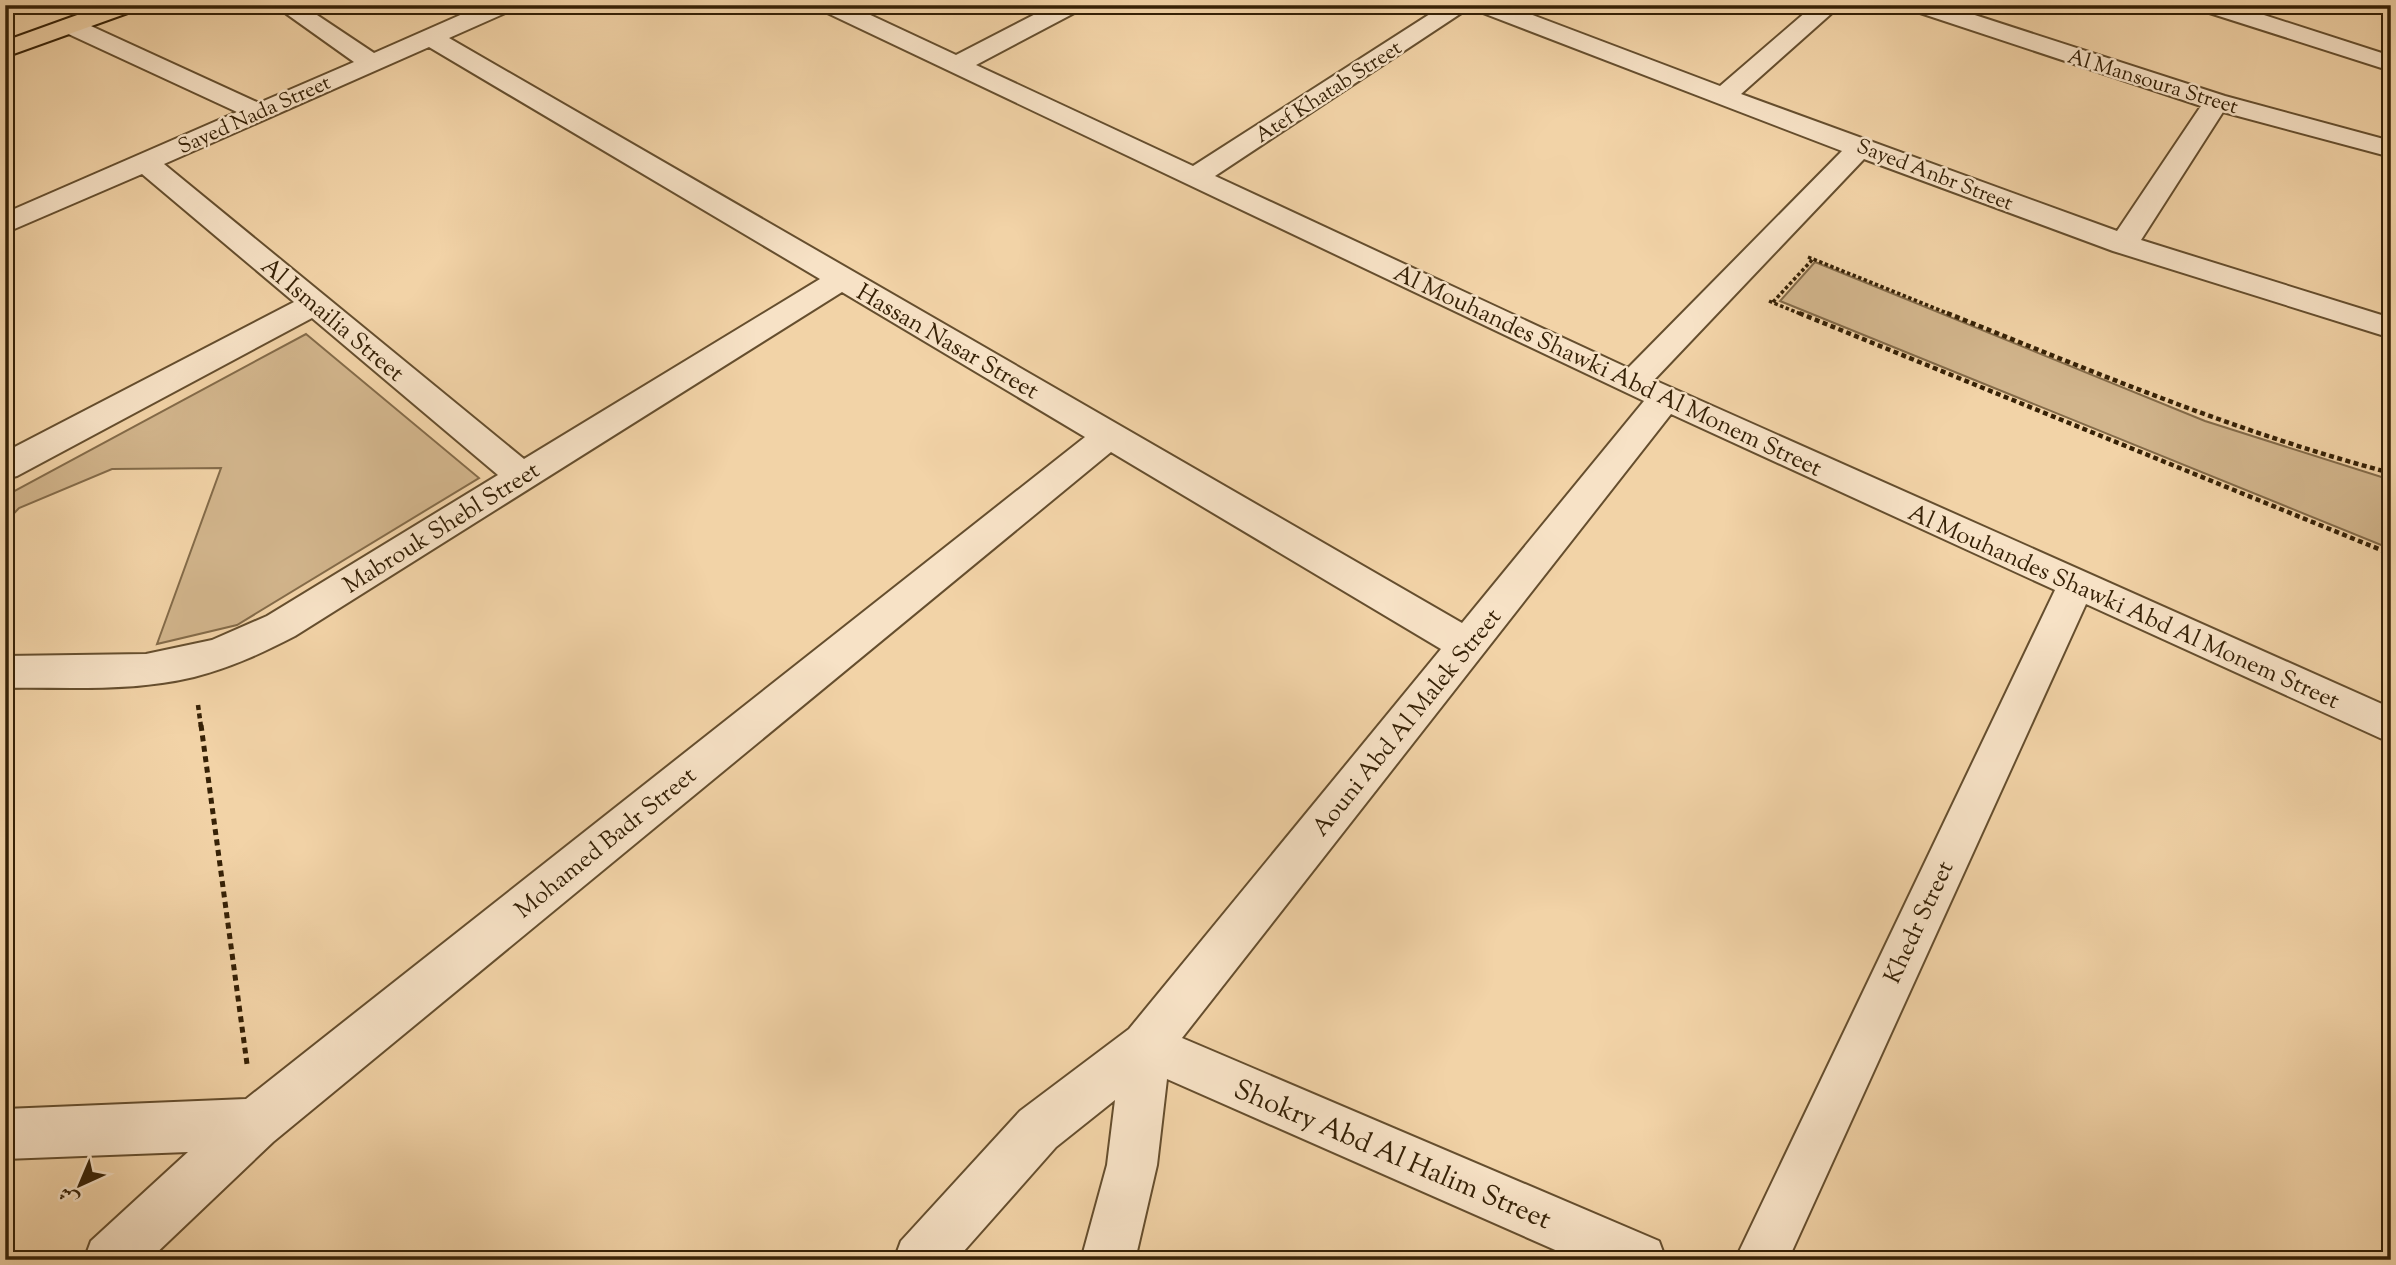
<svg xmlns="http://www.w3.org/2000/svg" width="2396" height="1265" viewBox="0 0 2396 1265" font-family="'Sorts Mill Goudy',Amiri,serif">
<rect width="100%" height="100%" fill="#f2d3a7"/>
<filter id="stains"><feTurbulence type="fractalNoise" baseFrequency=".00286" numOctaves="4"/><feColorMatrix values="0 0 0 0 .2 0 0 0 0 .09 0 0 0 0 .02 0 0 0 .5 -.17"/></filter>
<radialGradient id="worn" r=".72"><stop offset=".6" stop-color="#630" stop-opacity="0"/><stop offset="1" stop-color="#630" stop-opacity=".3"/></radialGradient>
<path fill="#d2b58c" stroke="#846b49" stroke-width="2" d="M1815,262L2205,421L2391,480V549L1780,301Z
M306,334L479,478L237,625L157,644L221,468L112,469L19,508L5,523V496Z"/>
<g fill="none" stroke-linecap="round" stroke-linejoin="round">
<defs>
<path id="street" d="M274,5H302L374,53L483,5H516L512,10L449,38L1462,623L1644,401L821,10L817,5H849L956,55L1053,5H1084L1080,10L976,65L1193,166L1444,5H1506L1720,86L1814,5H1841L1741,94L2117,231L2201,106L1911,10L1907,5H1944L2225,96L2391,141V157L2223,112L2141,240L2391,318V338L2113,251L1864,159L1654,380L2391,708V743L2086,604L1788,1260H1735L2055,590L1671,414L1182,1038L1659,1241L1666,1260H1578L1167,1079L1157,1165L1135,1260H1081L1107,1165L1115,1100L1056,1147L956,1260H894L901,1241L1020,1111L1129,1029L1441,649L1111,452L273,1142L149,1260H84L91,1241L188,1152L5,1159V1109L246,1099L1085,437L842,292L295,636C262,653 230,668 194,677C132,692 68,687 5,688V656L146,654L212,640L267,616L498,475L312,318L17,476L5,479V452L294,302L142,174L5,233V213L237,112L62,31L59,26L62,21L71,19L80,21L259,103L354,62ZM1472,6L1475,10L1842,151L1628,368L1215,176ZM429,47L820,279L524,459L164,164Z
M2196,5H2233L2391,56V71L2200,10Z"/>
<path id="highway" d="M5,5H21L17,10L5,14Z
M105,5H140L136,10L5,57V41Z"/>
</defs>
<use href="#street" stroke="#654e2e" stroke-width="4"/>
<use href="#highway" stroke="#362106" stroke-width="4"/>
<path stroke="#362106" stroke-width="3.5" stroke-dasharray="3.5 2.5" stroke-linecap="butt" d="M1808,257L1952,315
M1769,301L1803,315
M1773,302L1813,259"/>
<path stroke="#362106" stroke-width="4.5" stroke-dasharray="5 3.5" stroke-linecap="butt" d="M1799,313L2391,554
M1947,313C2094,372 2238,433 2391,473
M198,705L201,727"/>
<path stroke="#362106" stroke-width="5" stroke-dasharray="6 4.5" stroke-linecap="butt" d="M201,725L247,1064"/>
<use href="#street" fill="#f7e2c6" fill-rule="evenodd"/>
<use href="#highway" fill="#f2d3a7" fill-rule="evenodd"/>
</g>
<g text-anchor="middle" stroke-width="5" stroke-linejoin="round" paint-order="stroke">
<g font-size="21" fill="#362106" stroke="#f7e2c6">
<text transform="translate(2153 81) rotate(17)" y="7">Al Mansoura Street</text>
<text transform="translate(1328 91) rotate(-33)" y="7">Atef Khatab Street</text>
<text transform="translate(254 114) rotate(-24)" y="7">Sayed Nada Street</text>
<text transform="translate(1935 174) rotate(21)" y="7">Sayed Anbr Street</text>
</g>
<g font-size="24" fill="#362106" stroke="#f7e2c6">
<text transform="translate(333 319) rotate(40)" y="8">Al Ismailia Street</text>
<text transform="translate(948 341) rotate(30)" y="8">Hassan Nasar Street</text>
<text transform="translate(1608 370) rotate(25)" y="8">Al Mouhandes Shawki Abd Al Monem Street</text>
<text transform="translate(441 527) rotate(-32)" y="8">Mabrouk Shebl Street</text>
<text transform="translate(2124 606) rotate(24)" y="8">Al Mouhandes Shawki Abd Al Monem Street</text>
<text transform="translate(1406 722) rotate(-51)" y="8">Aouni Abd Al Malek Street</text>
<text transform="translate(605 842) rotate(-39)" y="8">Mohamed Badr Street</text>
<text transform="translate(1918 922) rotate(-65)" y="8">Khedr Street</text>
</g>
<g font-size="28" fill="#362106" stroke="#f7e2c6">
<text transform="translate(1393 1153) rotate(23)" y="10">Shokry Abd Al Halim Street</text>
</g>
</g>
<rect width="2396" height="1265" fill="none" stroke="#f2d3a7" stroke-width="28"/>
<rect x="7" y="7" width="2382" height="1251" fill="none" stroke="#362106" stroke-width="3.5"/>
<rect x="14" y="14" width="2368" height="1237" fill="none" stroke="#362106" stroke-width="2"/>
<g transform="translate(80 1185) rotate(224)" stroke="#f7e2c6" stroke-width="5" paint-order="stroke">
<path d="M0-5L12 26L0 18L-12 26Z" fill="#362106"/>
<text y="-10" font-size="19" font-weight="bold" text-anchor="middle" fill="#362106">ش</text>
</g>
<rect width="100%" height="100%" filter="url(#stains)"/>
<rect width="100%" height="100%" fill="url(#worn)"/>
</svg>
